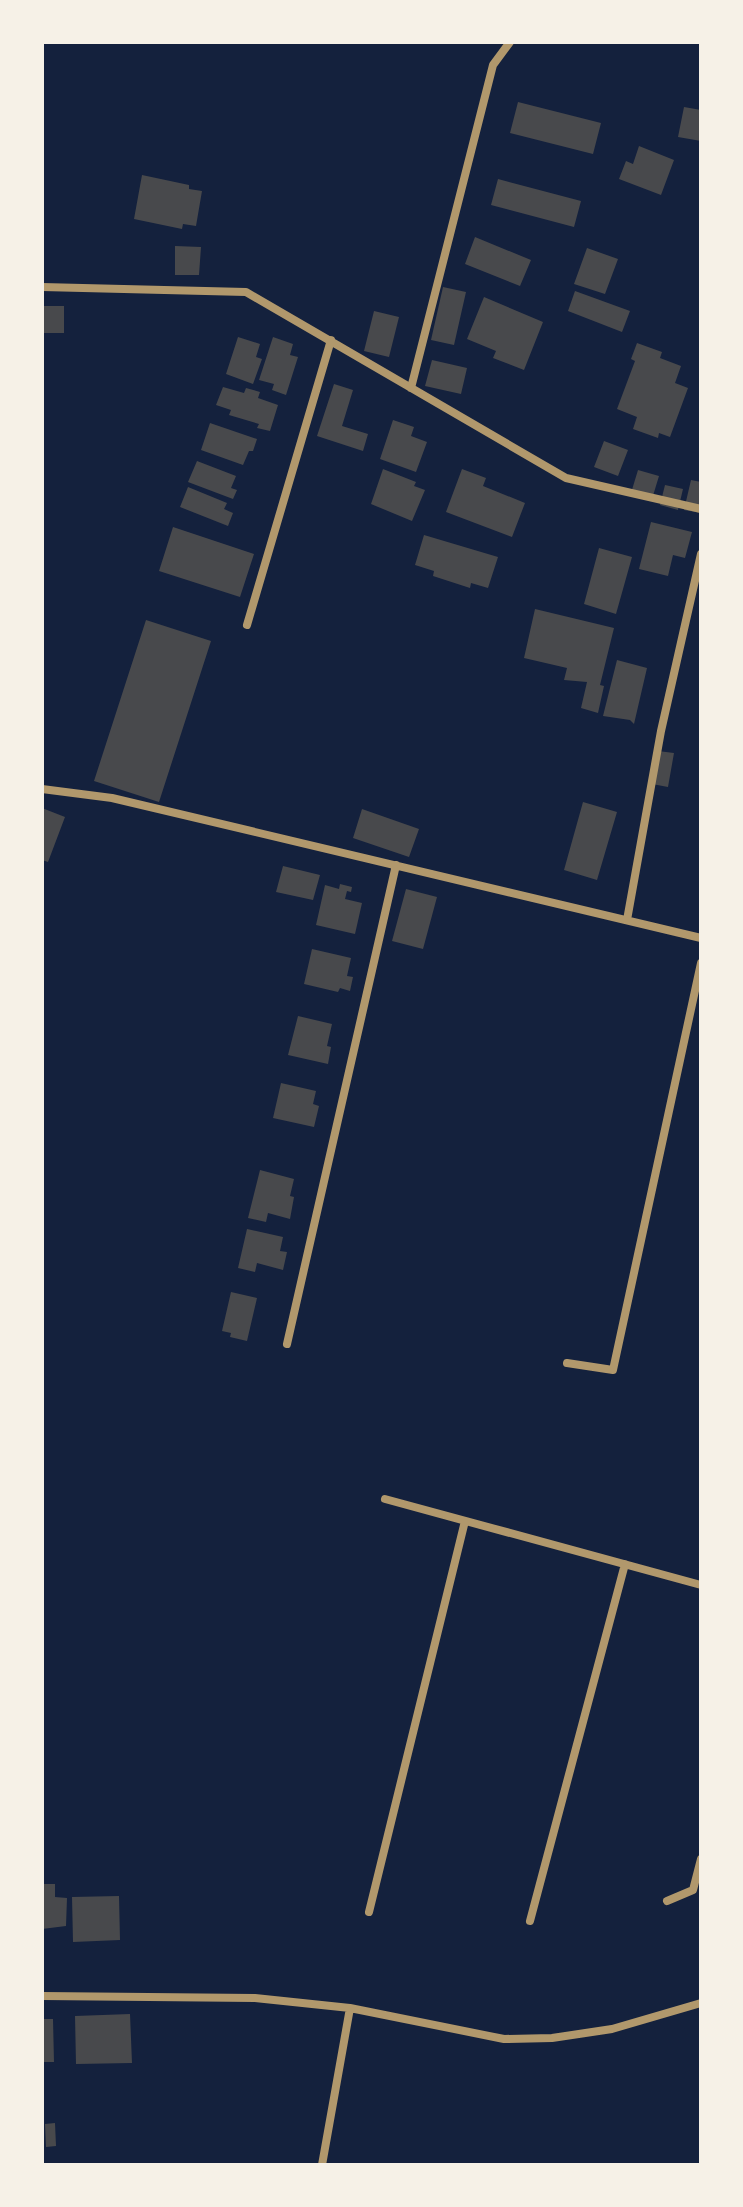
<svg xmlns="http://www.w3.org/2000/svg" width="743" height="2207" viewBox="0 0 743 2207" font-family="Spectral,serif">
<rect width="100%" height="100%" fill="#14213d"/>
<path fill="#48494c" d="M518,102L601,123L593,154L510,133Z
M684,107L701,110V141L678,137Z
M639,146L674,160L661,195L619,179L626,161L633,164Z
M142,175L189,185V189L202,191L196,226L183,224L182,229L134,219Z
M498,179L581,201L574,227L491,205Z
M475,237L531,260L520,286L465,264Z
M175,246L201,247L199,275H175Z
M587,248L618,259L605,294L574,284Z
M443,287L466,292L454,345L431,340Z
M575,291L630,311L622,332L568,311Z
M484,297L543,322L524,370L493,358L496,351L467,339Z
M42,306H64V333H42Z
M374,311L399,317L389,357L364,351Z
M238,337L260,344L256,357L262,359L253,384L226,374Z
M273,337L293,344L290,355L298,357L286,395L272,390L274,384L259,380Z
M637,343L662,352L660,358L681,366L675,383L688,388L670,437L659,433L658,438L633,429L637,417L617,409L635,361L631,359Z
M432,360L467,368L461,394L425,386Z
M334,384L353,390L342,426L368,434L363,451L317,436Z
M223,387L244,393L246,388L260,392L258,398L278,405L270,431L257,428L259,424L229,415L231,410L216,405Z
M393,420L414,427L411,436L427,442L416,472L380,459Z
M210,423L257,439L253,451H249L243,465L201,450Z
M604,441L628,450L618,476L594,467Z
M197,461L236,476L231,488L237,490L233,499L188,482Z
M383,469L416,482L414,486L425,490L412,521L371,504Z
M462,469L486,478L483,486L525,503L512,537L446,512Z
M638,470L659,476L652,499L631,493Z
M691,480L701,482V513L684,510Z
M665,485L683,489L678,510L660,505Z
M188,487L227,503L224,509L233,513L228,526L180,507Z
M651,522L692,532L685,558L673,555L668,576L639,569Z
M173,527L254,554L240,597L159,571Z
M424,535L498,557L488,588L471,583L470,588L433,576L434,571L415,565Z
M599,548L632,557L616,614L584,604Z
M535,609L614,628L600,685L604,686L598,713L581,708L587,682L564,680L567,668L524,658Z
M146,620L211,641L159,802L94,781Z
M617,660L647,668L634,724L630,720L603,716Z
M658,751L674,753L668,787L652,784Z
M583,802L617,812L597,880L564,870Z
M42,808L65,817L48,862L42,860Z
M362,809L419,829L409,857L353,838Z
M283,866L320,875L313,900L276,892Z
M340,884L352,887L351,892L347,891L345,899L362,903L355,934L316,925L325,885L339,889Z
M406,889L437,897L423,949L392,941Z
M312,949L351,958L347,976L353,977L350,991L340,988L338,992L304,984Z
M298,1016L332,1024L327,1046L331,1047L328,1064L288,1055Z
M281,1083L316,1091L313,1104L319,1106L314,1127L273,1118Z
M260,1170L294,1179L290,1196L294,1197L290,1219L268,1213L266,1222L248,1218Z
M247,1229L283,1237L280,1251L287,1252L283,1270L257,1263L255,1272L238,1268Z
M231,1292L257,1298L247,1341L230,1337L231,1333L222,1331Z
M42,1884H55V1897L67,1898L66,1926L42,1929Z
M119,1896L120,1940L73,1942L72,1897Z
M130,2014L132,2063L76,2064L75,2016Z
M42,2019H53L54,2062H42Z
M55,2123L56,2146L46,2147L45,2124Z"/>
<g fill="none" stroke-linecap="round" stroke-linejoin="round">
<path stroke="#b1986c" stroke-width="8" d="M42,287L246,292L566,478L701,509
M411,388L493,65L510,42
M247,625L331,340
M42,789L112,798L701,938
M627,920L661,731L701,554
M287,1344L396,865
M567,1363L613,1370L701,963
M385,1499L701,1585
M667,1901L693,1890L701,1859
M369,1912L465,1521
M530,1921L625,1564
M42,1996L255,1998L350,2008L504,2039L552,2038L612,2029L701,2003
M322,2165L350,2008"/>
</g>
<rect width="743" height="2207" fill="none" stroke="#f6f1e7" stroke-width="88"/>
</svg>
